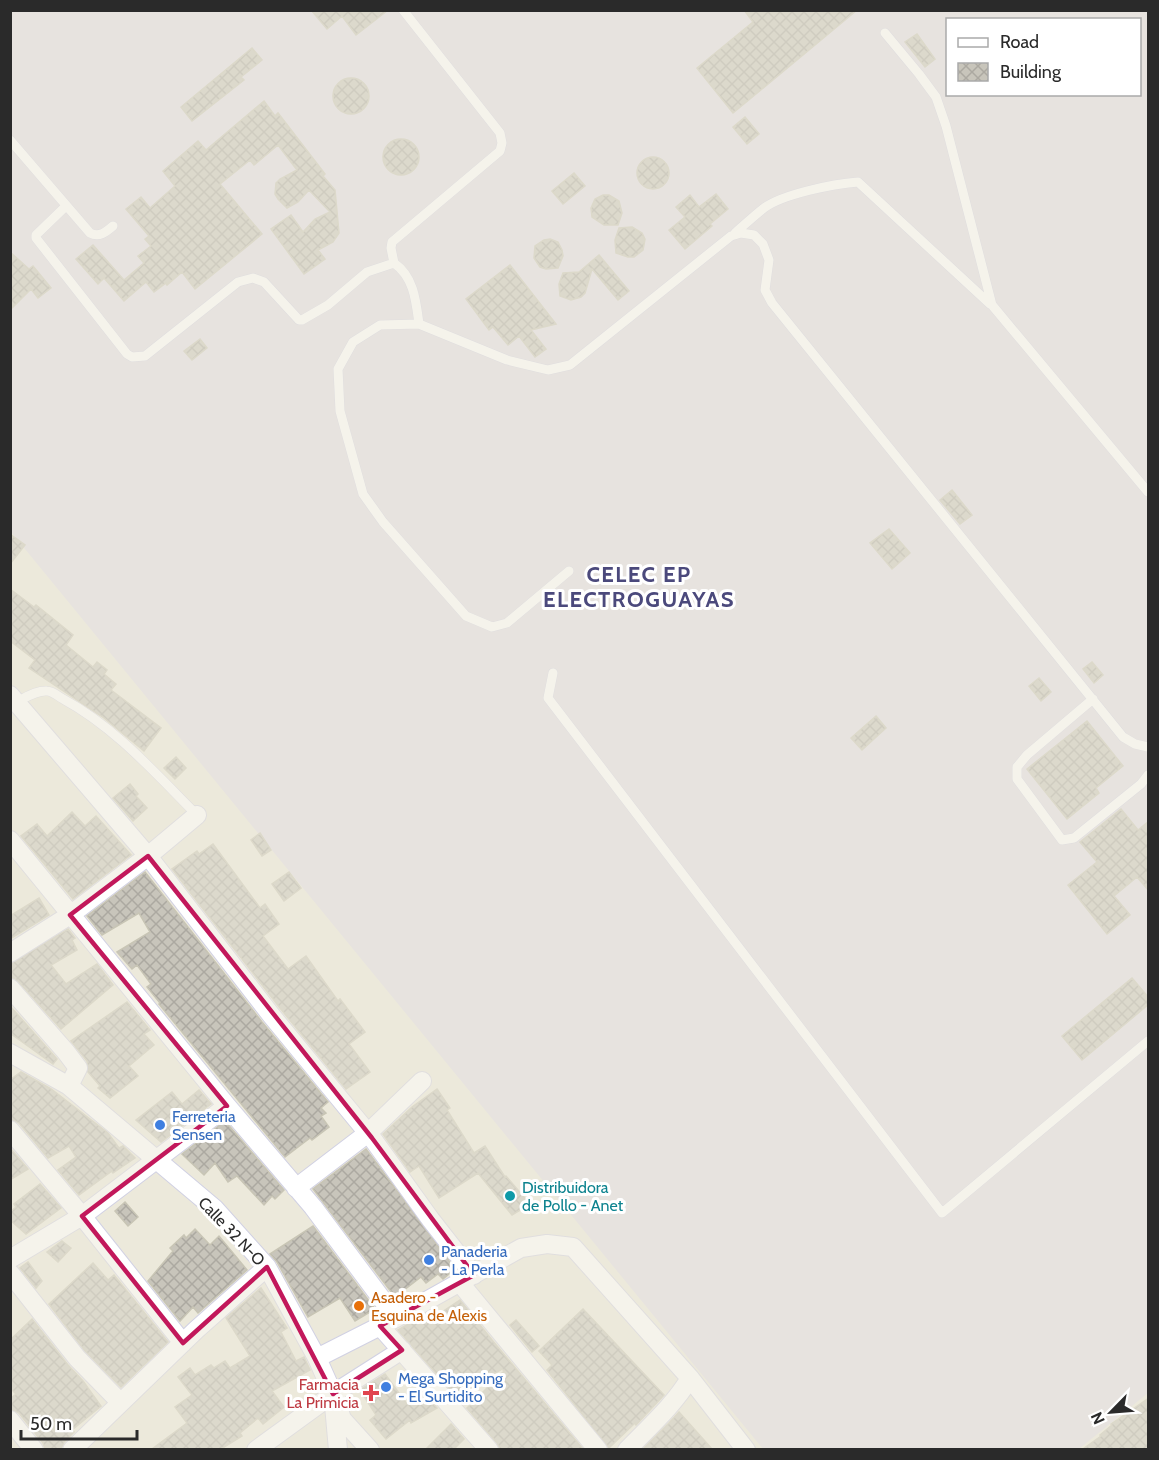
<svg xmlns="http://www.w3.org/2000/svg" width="1159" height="1460" viewBox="0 0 1159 1460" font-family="Cabin,sans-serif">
<defs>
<pattern id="building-cross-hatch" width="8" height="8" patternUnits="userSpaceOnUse" patternTransform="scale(1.5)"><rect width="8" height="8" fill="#c8c5bb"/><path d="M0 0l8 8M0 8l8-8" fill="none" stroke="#aca9a1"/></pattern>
</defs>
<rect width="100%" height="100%" fill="#ece9db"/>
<path fill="#e0dce5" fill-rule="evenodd" d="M10,11H1148V1393L1079,1449H763L11,532ZM948,20H1140V94H948Z"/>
<path fill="url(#building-cross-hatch)" stroke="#c8c5b5" stroke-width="1.5" d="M311,10H388L356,35L342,16L327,29Z
M744,10H857L733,113L697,68L753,22Z
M917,34L935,59L925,67L905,42Z
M252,48L262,60L241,77L244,80L192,121L181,107Z
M333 96a18 18 0 1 1 36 0a18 18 0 1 1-36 0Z
M264,101L275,116L278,113L325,174L323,176L335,190L339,233L333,242L318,250L325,259L304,274L271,229L291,215L303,232L315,219L330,212L309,190L298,202L287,208L278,199L275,194L276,183L280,179L297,170L278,145L254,165L250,160L220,184L262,234L195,289L182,272L167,285L166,283L154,292L146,282L124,301L104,278L98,284L76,259L93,245L124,280L144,263L138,256L151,246L145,239L149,236L126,209L141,197L150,208L175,186L163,171L198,141L206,150Z
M745,117L759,134L747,144L733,127Z
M383 157a18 18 0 1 1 36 0a18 18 0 1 1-36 0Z
M637 173a16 16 0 1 1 32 0a16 16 0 1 1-32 0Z
M574,173L585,186L563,204L552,191Z
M716,194L728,209L710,224L712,226L685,249L669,230L685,217L676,207L690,195L699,207Z
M603,195H609L619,201L622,213L618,225H604L592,217L591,208L595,199Z
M632,227L642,233L645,239L643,250L634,257H628L616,253L615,240L619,228Z
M550,239L558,242L562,250L563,256L558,268L546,269L540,267L534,258L535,246L544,240Z
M10,252L29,269L33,266L51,288L38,298L31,289L10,310Z
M599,255L629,291L618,300L592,269L585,293L581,297L571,300L560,296L559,284L563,273L579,272Z
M510,265L556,324L531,330L546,349L535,357L519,336L508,345L493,327L489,330L466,299Z
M200,339L207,348L192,360L184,351Z
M952,490L972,515L960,524L940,500Z
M889,529L910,553L892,569L870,543Z
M10,534L25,545L10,564Z
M10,589L34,607L36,605L73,635L66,645L93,667L97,662L107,670L104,674L116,684L111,690L161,728L144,751L104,718L29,668L35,660L10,641Z
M1092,662L1103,675L1094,683L1083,669Z
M1039,678L1051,692L1041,701L1029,686Z
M876,716L886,728L862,750L851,738Z
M1087,721L1123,766L1096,788L1099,793L1067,819L1027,769Z
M176,757L186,768L175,779L164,768Z
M130,784L138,794L136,796L147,808L133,821L113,798Z
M1121,809L1138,830L1149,821V891L1137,877L1114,896L1130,915L1107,934L1068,885L1097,862L1080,842Z
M72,812L85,826L96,816L131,855L73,899L21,836L37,824L47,836Z
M260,833L271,850L262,856L251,840Z
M213,844L260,908L265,904L279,924L263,936L288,969L306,956L338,1001L340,999L365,1032L349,1044L370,1072L346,1089L280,1008L172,869L197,851L199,854Z
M145,872L262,1022L328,1102L321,1108L326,1113L321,1116L329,1127L312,1140L310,1138L285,1157L159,1004L160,1003L147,987L151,984L137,965L132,969L117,952L150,932L139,913L102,935L87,916Z
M289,872L301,888L284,901L272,884Z
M39,898L49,915L10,939V916Z
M68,929L75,938L72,940L77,950L51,965L66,984L97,964L113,985L61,1029L18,981L10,977V964Z
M1132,978L1149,998V1004L1082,1060L1062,1036Z
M127,1002L150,1030L144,1034L154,1045L129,1066L138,1076L110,1098L98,1088L100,1086L88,1072L87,1061L71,1041Z
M10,1006L57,1059L53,1064L10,1033Z
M21,1072L51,1089L108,1133L119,1148L123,1146L135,1158L113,1173L112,1171L79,1195L58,1170L76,1157L69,1146L48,1158L19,1123L10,1119V1080Z
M437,1089L450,1108L447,1110L474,1153L485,1146L505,1177L506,1176L530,1204L512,1215L478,1173L439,1198L419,1166L410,1172L383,1134L412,1107Z
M199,1090L211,1104L161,1142L136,1120L172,1092L182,1104Z
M225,1121L284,1190L275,1199L272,1196L264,1205L237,1176L228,1182L215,1163L204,1175L182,1154Z
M10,1148L28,1169L10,1180Z
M366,1149L455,1269L443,1279L438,1274L426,1283L421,1277L395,1297L313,1189Z
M40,1184L61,1208L26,1234L10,1220V1212L16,1207L14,1204Z
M125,1202L138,1217L128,1226L115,1211Z
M313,1226L375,1309L355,1321L340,1298L308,1317L277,1262L270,1254Z
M195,1229L210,1245L219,1236L247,1270L198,1313L193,1307L180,1321L148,1281L173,1251L170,1248L184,1235L186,1238Z
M62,1241L71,1248L58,1262L47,1252Z
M28,1262L42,1281L36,1288L20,1268Z
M93,1263L108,1280L114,1275L168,1342L121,1387L85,1351L49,1304Z
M261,1288L287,1328L281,1332L296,1361L304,1357L310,1370L272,1391L284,1407L263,1424L258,1418L240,1433L242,1436L221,1449H152L187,1423L175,1407L192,1395L178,1377L190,1368L195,1375L211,1365L214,1368L225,1361L230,1368L250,1356L226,1318Z
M460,1300L492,1340L583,1449H500L497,1443L467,1408L504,1371L502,1369L456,1396L398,1330L426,1314L430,1320Z
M583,1309L664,1395L636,1425L635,1423L609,1448L547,1370L552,1365L539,1351Z
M32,1319L68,1365L83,1381L101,1406L72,1430L74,1432L64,1442L61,1449H45L43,1443L19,1413L10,1409V1399L16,1394L10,1388V1340Z
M516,1320L539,1346L532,1352L510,1325Z
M385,1374L407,1404L425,1394L437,1408L411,1423L410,1420L386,1439L370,1420L376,1415L360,1390Z
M1149,1398V1449H1083L1101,1436L1100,1435L1112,1425L1111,1424Z
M679,1412L712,1449H643L669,1423Z
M451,1424L464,1439L454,1449H426Z"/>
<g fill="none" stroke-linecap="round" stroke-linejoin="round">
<defs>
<path id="service" d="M885,33L919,74L936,97L946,126L992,305L1148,492
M10,140L90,233C99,238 106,232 113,226
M66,206L36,235V238L127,354L132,357L145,356L238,282L253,278L264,282L299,320H302L328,305L367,272L394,263C414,277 416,301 419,324
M735,233C744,225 754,216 764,208C783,194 833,184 858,182L990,304
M394,263L391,248L392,242L500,151L502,143L500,133L403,10
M569,571L507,623L492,627L466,616L383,522L363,494L340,411L338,369L353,342L380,325L419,324L507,360L548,370L570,365L731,236L741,233L754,235L763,244L769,260L765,290L772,303L1123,737L1135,744L1148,747
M553,673L548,698L942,1213L1148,1041
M1093,699L1027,755L1017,767V779L1062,840L1074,838L1141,784L1148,775
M16,702C25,698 37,690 47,691C52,691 58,696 63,699C115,727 156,774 197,815"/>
<path id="minor" d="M10,695L148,856L271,1015L372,1138L431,1220L474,1275
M10,840L227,1106L313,1207L396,1318
M10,953L70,915L148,856L197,815
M10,988L66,1052L78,1068L69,1086
M10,1053L69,1086L215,1209L267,1267L317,1358L333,1394L338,1450
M10,1130L82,1216L183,1343
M296,1188L368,1133L422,1081
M10,1259L82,1216L227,1106
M10,1273L77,1358L120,1402
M460,1283L598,1450
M380,1326L489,1450
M317,1358L396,1318L521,1248L547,1244L573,1247L690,1378L746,1450
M337,1404L342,1419L370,1450
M10,1420L34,1450
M72,1450L196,1330L267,1267
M256,1450L333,1394L402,1350
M627,1450C649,1427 674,1405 690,1378"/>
</defs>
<use href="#service" stroke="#d1d1e3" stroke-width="10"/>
<use href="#minor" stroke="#d1d1e3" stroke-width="20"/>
<use href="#service" stroke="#fff" stroke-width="9"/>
<use href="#minor" stroke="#fff" stroke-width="18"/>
</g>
<path d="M0 0H1159V1460H0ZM148,856L372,1138L474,1275L380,1326L402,1350L333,1394L267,1267L183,1343L82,1216L227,1106L70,915Z" fill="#ece9db" fill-opacity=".55" fill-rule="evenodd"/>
<path fill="none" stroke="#c2185b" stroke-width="4.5" stroke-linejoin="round" d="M148,856L372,1138L474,1275L380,1326L402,1350L333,1394L267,1267L183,1343L82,1216L227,1106L70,915Z"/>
<g fill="#3f7fe0" stroke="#fff" stroke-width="2">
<circle cx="160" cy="1125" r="6"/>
<circle cx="429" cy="1260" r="6"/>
<circle cx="386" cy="1387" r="6"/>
</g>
<circle fill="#0f9aa8" stroke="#fff" stroke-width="2" cx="510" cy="1196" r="6"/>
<circle fill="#e8710a" stroke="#fff" stroke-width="2" cx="359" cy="1306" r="6"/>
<path fill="#e0444e" stroke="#fff" stroke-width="2" d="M368 1384h6v6h6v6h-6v6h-6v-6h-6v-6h6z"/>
<g text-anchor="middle" stroke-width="6" stroke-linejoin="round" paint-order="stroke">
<g font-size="16" fill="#366cbe" stroke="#fff" text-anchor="start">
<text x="172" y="1122">Ferreteria<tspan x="172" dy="18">Sensen</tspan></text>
<text x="441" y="1257">Panaderia<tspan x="441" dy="18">- La Perla</tspan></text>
<text x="398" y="1384">Mega Shopping<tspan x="398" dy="18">- El Surtidito</tspan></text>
</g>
<g font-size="16" fill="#0d838f" stroke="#fff" text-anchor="start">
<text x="522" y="1193">Distribuidora<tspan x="522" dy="18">de Pollo - Anet</tspan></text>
</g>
<g font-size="16" fill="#2a2a2a" stroke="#fff">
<text transform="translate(232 1231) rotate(46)" y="6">Calle 32 N-O</text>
</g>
<g font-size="16" fill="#c56008" stroke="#fff" text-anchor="start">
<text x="371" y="1303">Asadero -<tspan x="371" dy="18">Esquina de Alexis</tspan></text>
</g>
<g font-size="16" fill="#be3a42" stroke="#fff" text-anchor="end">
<text x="359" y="1390">Farmacia<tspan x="359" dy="18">La Primicia</tspan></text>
</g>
<g font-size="22" font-weight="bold" letter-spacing="1.5" fill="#4b497c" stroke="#fff">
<text x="639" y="582">CELEC EP<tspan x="639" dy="25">ELECTROGUAYAS</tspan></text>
</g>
</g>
<rect width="1159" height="1460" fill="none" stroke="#2a2a2a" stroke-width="24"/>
<rect x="946" y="18" width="195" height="78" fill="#ffffff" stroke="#aaaaaa" stroke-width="1.5"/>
<rect x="958" y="38" width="30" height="9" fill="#ffffff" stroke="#aaaaaa" stroke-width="1.5"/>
<text x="1000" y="48" font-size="18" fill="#2a2a2a">Road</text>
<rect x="958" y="63" width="30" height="18" fill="url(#building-cross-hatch)" stroke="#aaaaaa" stroke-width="1.5"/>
<text x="1000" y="78" font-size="18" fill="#2a2a2a">Building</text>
<g transform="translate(1111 1412) rotate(245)" stroke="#ffffff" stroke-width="4.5" paint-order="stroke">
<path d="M0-4.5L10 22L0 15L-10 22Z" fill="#2a2a2a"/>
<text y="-9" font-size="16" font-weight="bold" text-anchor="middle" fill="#2a2a2a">N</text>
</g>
<path d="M21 1430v9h116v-9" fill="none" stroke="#2a2a2a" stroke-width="3"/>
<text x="30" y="1430" font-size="18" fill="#2a2a2a" stroke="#ffffff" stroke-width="4.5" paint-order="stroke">50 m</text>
</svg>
